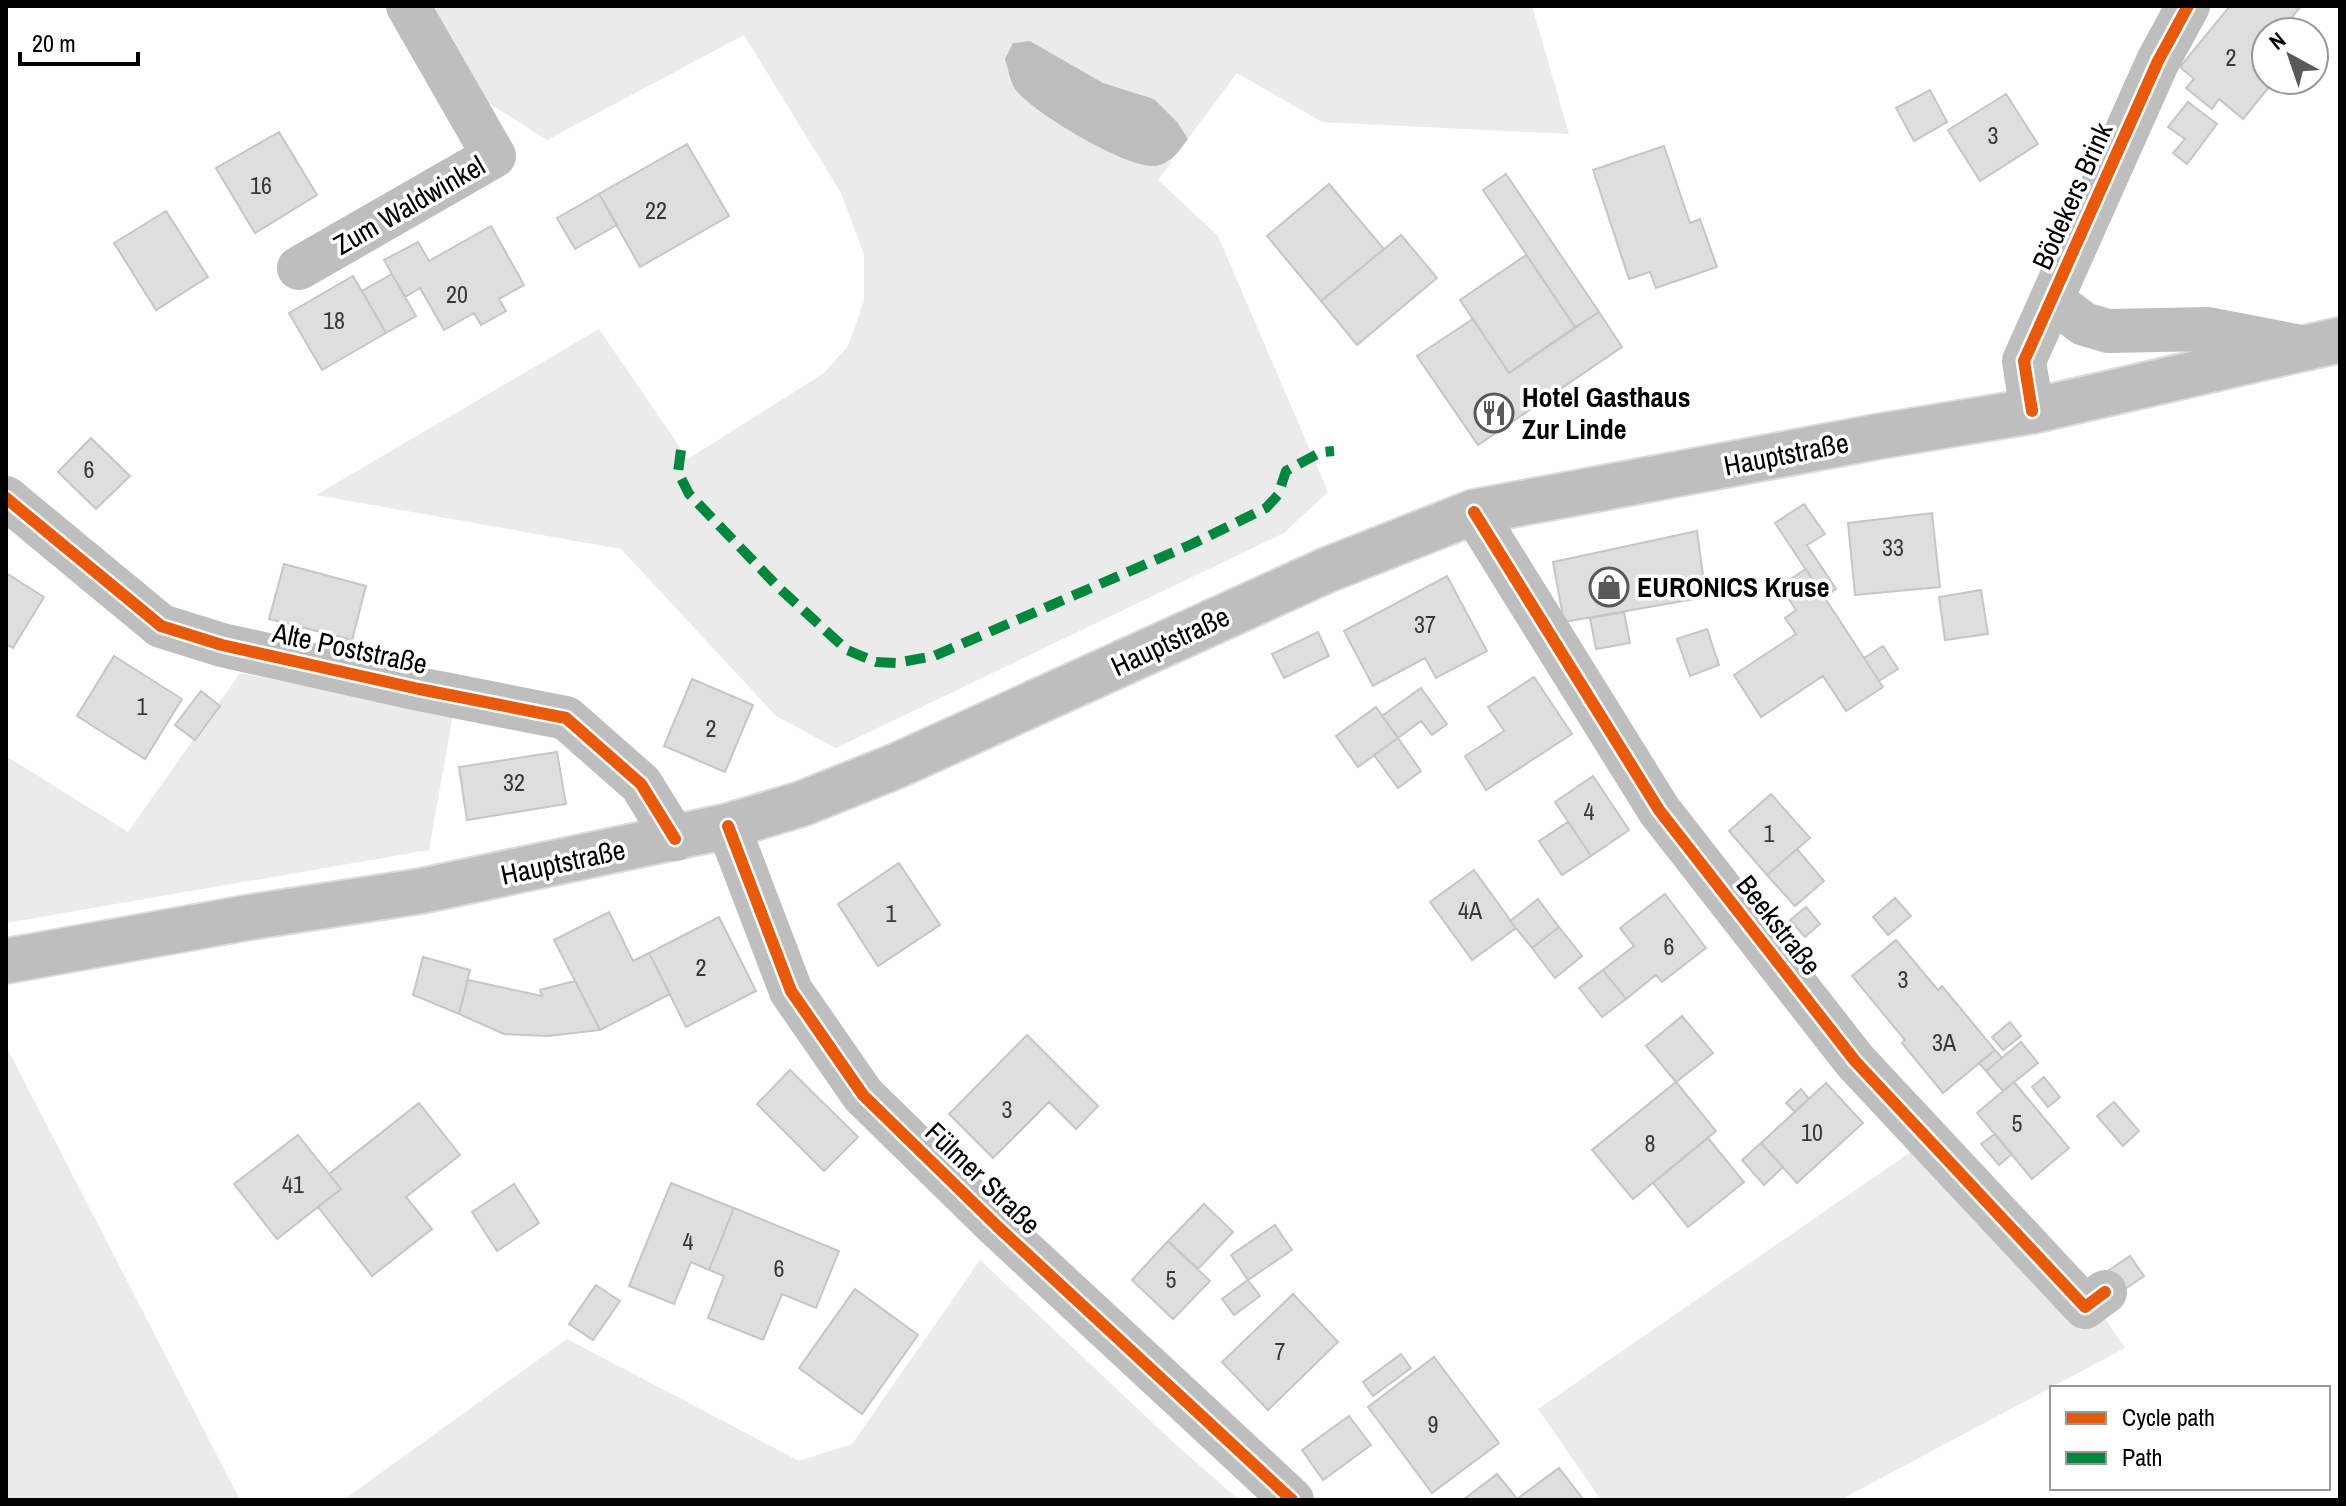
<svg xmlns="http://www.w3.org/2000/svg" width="2346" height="1506" viewBox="0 0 2346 1506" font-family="'Archivo Narrow',sans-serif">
<rect width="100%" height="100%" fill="#fff"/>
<path fill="#ebebeb" d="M442,6H1532L1569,134L1322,122L1237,73L1188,139L1178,123L1154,99L1103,83L1030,41L1152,167L1172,161L1158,180L1218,236L1328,492L1284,533L836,748L776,716L621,549L316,495L599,329L688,459L824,373L848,346L864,301V254L841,193L744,35L547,140L479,97L430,14Z
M240,673L453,714L429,850L6,923V756L128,832Z
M6,1046L240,1500H6Z
M1915,1149L2077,1278L2125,1348L1840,1500H1601L1538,1409Z
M980,1260L1173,1442L1239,1500H343L567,1339L799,1461L852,1444Z"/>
<path fill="#bdbdbd" d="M1030,41L1103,83L1154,99L1178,123L1188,139C1178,152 1173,162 1156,166C1130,171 1030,111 1015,89C1010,81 1008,68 1005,59L1013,43Z"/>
<path fill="#dedede" stroke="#c6c6c6" stroke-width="2" d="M2230,6H2301L2280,32H2266V49L2253,64L2266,75V80L2274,81L2243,119L2219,99L2212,109L2186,88L2194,79L2180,67Z
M1930,90L1947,122L1914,141L1896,108Z
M2006,94L2038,144L1980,181L1948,130Z
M2188,102L2217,124L2187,164L2173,153L2185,139L2168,127Z
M279,132L317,195L255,233L216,168Z
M687,144L729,216L640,267L599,194Z
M1664,146L1690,223L1700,219L1717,267L1656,288L1650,272L1629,279L1593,170Z
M1506,174L1599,312L1575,327L1483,190Z
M1329,184L1384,249L1321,301L1267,236Z
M599,194L617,225L575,249L557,218Z
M166,211L208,277L156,310L114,243Z
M491,226L524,285L499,299L506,311L481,325L474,313L444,330L420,288L405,297L384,260L418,242L429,261Z
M1401,235L1437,278L1357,345L1321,301Z
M1526,255L1575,327L1509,373L1460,300Z
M392,274L416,316L386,333L362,291Z
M353,276L386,333L322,370L289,313Z
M1599,312L1622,347L1478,445L1417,356L1473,319L1509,373Z
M91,438L130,476L96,509L58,472Z
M1804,504L1825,534L1807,545L1836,589L1824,597L1775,523Z
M1932,513L1940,587L1855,595L1848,523Z
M1697,531L1706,597L1564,622L1553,562Z
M284,564L366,586L352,640L269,619Z
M1806,569L1883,687L1846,711L1823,676L1761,717L1734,675L1796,634L1785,618L1796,610L1780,586Z
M6,573L44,597L13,648L6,644Z
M1447,576L1487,651L1436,678L1425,658L1373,686L1344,631Z
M1981,590L1988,634L1945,640L1939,597Z
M1624,612L1630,643L1596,649L1590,618Z
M1707,629L1719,665L1690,676L1677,639Z
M1318,632L1329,656L1284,678L1272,654Z
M1883,646L1898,669L1879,681L1864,658Z
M114,656L182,699L145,759L77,716Z
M1534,677L1572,734L1486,790L1465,756L1504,731L1488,707Z
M692,679L753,705L725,772L664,746Z
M1421,688L1447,724L1432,735L1421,721L1398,738L1382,716Z
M201,691L220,706L195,740L175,725Z
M1376,707L1398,738L1358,767L1336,736Z
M1398,738L1421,771L1398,788L1374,755Z
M557,752L566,804L467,820L459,767Z
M1593,776L1629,830L1591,856L1555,802Z
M1771,794L1810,838L1767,875L1729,831Z
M1568,822L1591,856L1562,875L1539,841Z
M1797,849L1824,881L1795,906L1767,875Z
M899,863L940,925L878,966L838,904Z
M1474,870L1516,928L1472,960L1430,902Z
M1665,894L1706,948L1662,982L1656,975L1626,999L1603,970L1634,946L1620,928Z
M1895,898L1911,916L1888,935L1873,917Z
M1538,899L1559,927L1532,948L1510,921Z
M1806,907L1820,924L1805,937L1790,920Z
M609,912L633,961L649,953L670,994L600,1030L554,940Z
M719,917L756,991L686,1027L649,953Z
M1559,927L1582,956L1555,978L1532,948Z
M1896,940L1938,990L1942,986L1995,1050L1943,1093L1902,1043L1905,1040L1852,976Z
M423,957L470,970L459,1014L413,995Z
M1603,970L1626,999L1602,1017L1579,988Z
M468,980L542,996L540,990L575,981L600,1030L548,1036L504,1034L459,1014Z
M1682,1016L1713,1053L1676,1082L1646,1046Z
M2010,1022L2021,1036L2003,1050L1992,1037Z
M1027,1035L1098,1106L1076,1129L1049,1102L993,1158L949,1114Z
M2021,1042L2038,1063L2003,1091L1986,1071Z
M1995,1050L2002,1058L1986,1071L1979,1063Z
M790,1070L858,1137L824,1171L757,1104Z
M2044,1077L2060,1097L2048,1107L2032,1087Z
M1676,1082L1716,1131L1633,1199L1592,1150Z
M2014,1082L2069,1148L2032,1179L1977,1113Z
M1826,1083L1863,1123L1797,1183L1761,1143Z
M1801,1089L1809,1099L1795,1112L1786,1103Z
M2114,1102L2139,1131L2123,1146L2097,1116Z
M419,1103L460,1155L406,1197L432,1229L372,1276L318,1207L341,1189L329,1174Z
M1995,1134L2012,1154L1999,1165L1981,1144Z
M298,1135L341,1189L277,1239L234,1184Z
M1708,1138L1744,1182L1688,1227L1653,1183Z
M1761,1143L1783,1167L1764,1185L1742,1160Z
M671,1183L734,1208L709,1270L691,1262L674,1304L629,1286Z
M514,1184L539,1223L497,1251L472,1212Z
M1204,1204L1233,1232L1198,1269L1168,1241Z
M734,1208L839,1251L816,1308L782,1294L763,1340L708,1318L724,1276L709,1270Z
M1275,1225L1292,1250L1248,1280L1231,1255Z
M1168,1241L1210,1281L1173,1319L1132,1280Z
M2130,1256L2144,1276L2119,1293L2105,1273Z
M1248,1280L1260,1296L1234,1315L1222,1299Z
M596,1285L620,1301L593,1340L569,1324Z
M855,1289L918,1335L862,1414L799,1368Z
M1293,1294L1338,1342L1268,1410L1222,1362Z
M1401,1354L1411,1368L1373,1396L1363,1382Z
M1434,1357L1499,1443L1432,1493L1368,1407Z
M1349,1416L1371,1445L1323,1480L1302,1450Z
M1559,1468L1583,1499L1518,1500L1517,1499Z
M1497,1474L1518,1500H1463Z"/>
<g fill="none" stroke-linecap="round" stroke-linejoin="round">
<defs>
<path id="major" d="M6,961L251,917L421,891L728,826L801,804L896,766L1327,570L1474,512L1881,436L2032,411L2340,340"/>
</defs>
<use href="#major" stroke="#dbdbdb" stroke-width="48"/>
<path stroke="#bebebe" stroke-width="44" d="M299,268L494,156L408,6
M2052,300L2084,324L2108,331L2208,329L2306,348
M2032,411L2024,361L2158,61L2188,6
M6,498L161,626L222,645L419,689L566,718L641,784L675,839
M1474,512L1659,810L1855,1061L2085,1307L2105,1292
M728,826L791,991L863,1095L998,1227L1292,1500"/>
<use href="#major" stroke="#bebebe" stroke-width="44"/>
<path stroke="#00873e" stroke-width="10" stroke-dasharray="20 10" stroke-linecap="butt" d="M681,450L678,472L689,494L779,588L847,650L876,662L896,663L934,656L1190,545L1266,508L1278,495L1286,471L1321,452L1334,451"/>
<defs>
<path id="cycleway" d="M2032,411L2024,361L2158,61L2188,6
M6,498L161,626L222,645L419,689L566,718L641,784L675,839
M1474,512L1659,810L1855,1061L2085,1307L2105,1292
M728,826L791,991L863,1095L998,1227L1292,1500"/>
</defs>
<use href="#cycleway" stroke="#fff" stroke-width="17"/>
<use href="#cycleway" stroke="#e8590c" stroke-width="12"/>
</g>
<defs>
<symbol id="restaurant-ring" viewBox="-11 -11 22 22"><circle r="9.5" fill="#fff" stroke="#595959" stroke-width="1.5"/><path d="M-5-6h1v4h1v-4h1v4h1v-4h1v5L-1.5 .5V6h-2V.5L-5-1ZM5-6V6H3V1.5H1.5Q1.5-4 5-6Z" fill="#595959"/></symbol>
<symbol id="shop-ring" viewBox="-11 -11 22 22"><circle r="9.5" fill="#fff" stroke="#595959" stroke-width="1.5"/><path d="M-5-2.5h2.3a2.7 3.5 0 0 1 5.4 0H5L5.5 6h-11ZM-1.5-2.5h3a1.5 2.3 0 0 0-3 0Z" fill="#595959"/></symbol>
</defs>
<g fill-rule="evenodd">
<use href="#restaurant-ring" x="1472" y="391" width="44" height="44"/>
<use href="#shop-ring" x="1587" y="565" width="44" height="44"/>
</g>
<g text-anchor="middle" stroke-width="7" stroke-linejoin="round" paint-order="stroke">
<g font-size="24" fill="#383838">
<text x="2231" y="66">2</text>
<text x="1993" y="144">3</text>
<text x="261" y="194">16</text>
<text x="656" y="219">22</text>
<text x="457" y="303">20</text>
<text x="334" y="329">18</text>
<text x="89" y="478">6</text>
<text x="1893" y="556">33</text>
<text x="1425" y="633">37</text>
<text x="142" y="715">1</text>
<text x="711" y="737">2</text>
<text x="514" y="791">32</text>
<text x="1589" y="820">4</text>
<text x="1769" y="842">1</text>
<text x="1470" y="919">4A</text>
<text x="891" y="922">1</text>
<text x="1669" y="955">6</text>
<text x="701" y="976">2</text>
<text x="1903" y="988">3</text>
<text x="1944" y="1051">3A</text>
<text x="1007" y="1118">3</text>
<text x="2017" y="1132">5</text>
<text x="1812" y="1141">10</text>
<text x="1650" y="1152">8</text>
<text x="293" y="1193">41</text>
<text x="688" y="1250">4</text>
<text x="779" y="1277">6</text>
<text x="1171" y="1288">5</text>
<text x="1280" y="1360">7</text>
<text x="1433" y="1433">9</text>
</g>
<g font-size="28" fill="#000" stroke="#fff">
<text transform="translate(2072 196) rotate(-66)" y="10">Bödekers Brink</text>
<text transform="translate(409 205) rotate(-30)" y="10">Zum Waldwinkel</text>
<text transform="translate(1786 454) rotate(-11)" y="10">Hauptstraße</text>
<text transform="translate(1170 641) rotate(-25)" y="10">Hauptstraße</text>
<text transform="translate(350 648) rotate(12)" y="10">Alte Poststraße</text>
<text transform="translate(563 862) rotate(-12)" y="10">Hauptstraße</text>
<text transform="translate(1779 925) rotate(52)" y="10">Beekstraße</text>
<text transform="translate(983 1178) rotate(44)" y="10">Fülmer Straße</text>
</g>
<g font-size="28" font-weight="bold" fill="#000" stroke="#fff" text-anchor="start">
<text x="1522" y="407">Hotel Gasthaus<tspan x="1522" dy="32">Zur Linde</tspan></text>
<text x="1637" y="597">EURONICS Kruse</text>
</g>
</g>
<rect width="2346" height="1506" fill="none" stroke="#000000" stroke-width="16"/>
<rect x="2050" y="1386" width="280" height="104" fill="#ffffff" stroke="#999999" stroke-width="2"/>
<rect x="2066" y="1412" width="40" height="12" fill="#e8590c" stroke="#999999" stroke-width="2"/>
<text x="2122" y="1426" font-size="24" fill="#000000">Cycle path</text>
<rect x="2066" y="1452" width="40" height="12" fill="#00873e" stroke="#999999" stroke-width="2"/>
<text x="2122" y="1466" font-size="24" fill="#000000">Path</text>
<g transform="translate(2290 56) rotate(320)"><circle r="38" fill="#ffffff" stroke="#999999" stroke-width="2"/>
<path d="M0-6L14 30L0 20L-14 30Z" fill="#595959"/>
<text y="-12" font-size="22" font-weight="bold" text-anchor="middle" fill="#000000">N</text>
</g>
<path d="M20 52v12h118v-12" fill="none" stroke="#000000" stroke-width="4"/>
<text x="32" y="52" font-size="24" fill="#000000" stroke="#ffffff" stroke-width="6" paint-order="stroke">20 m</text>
</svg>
